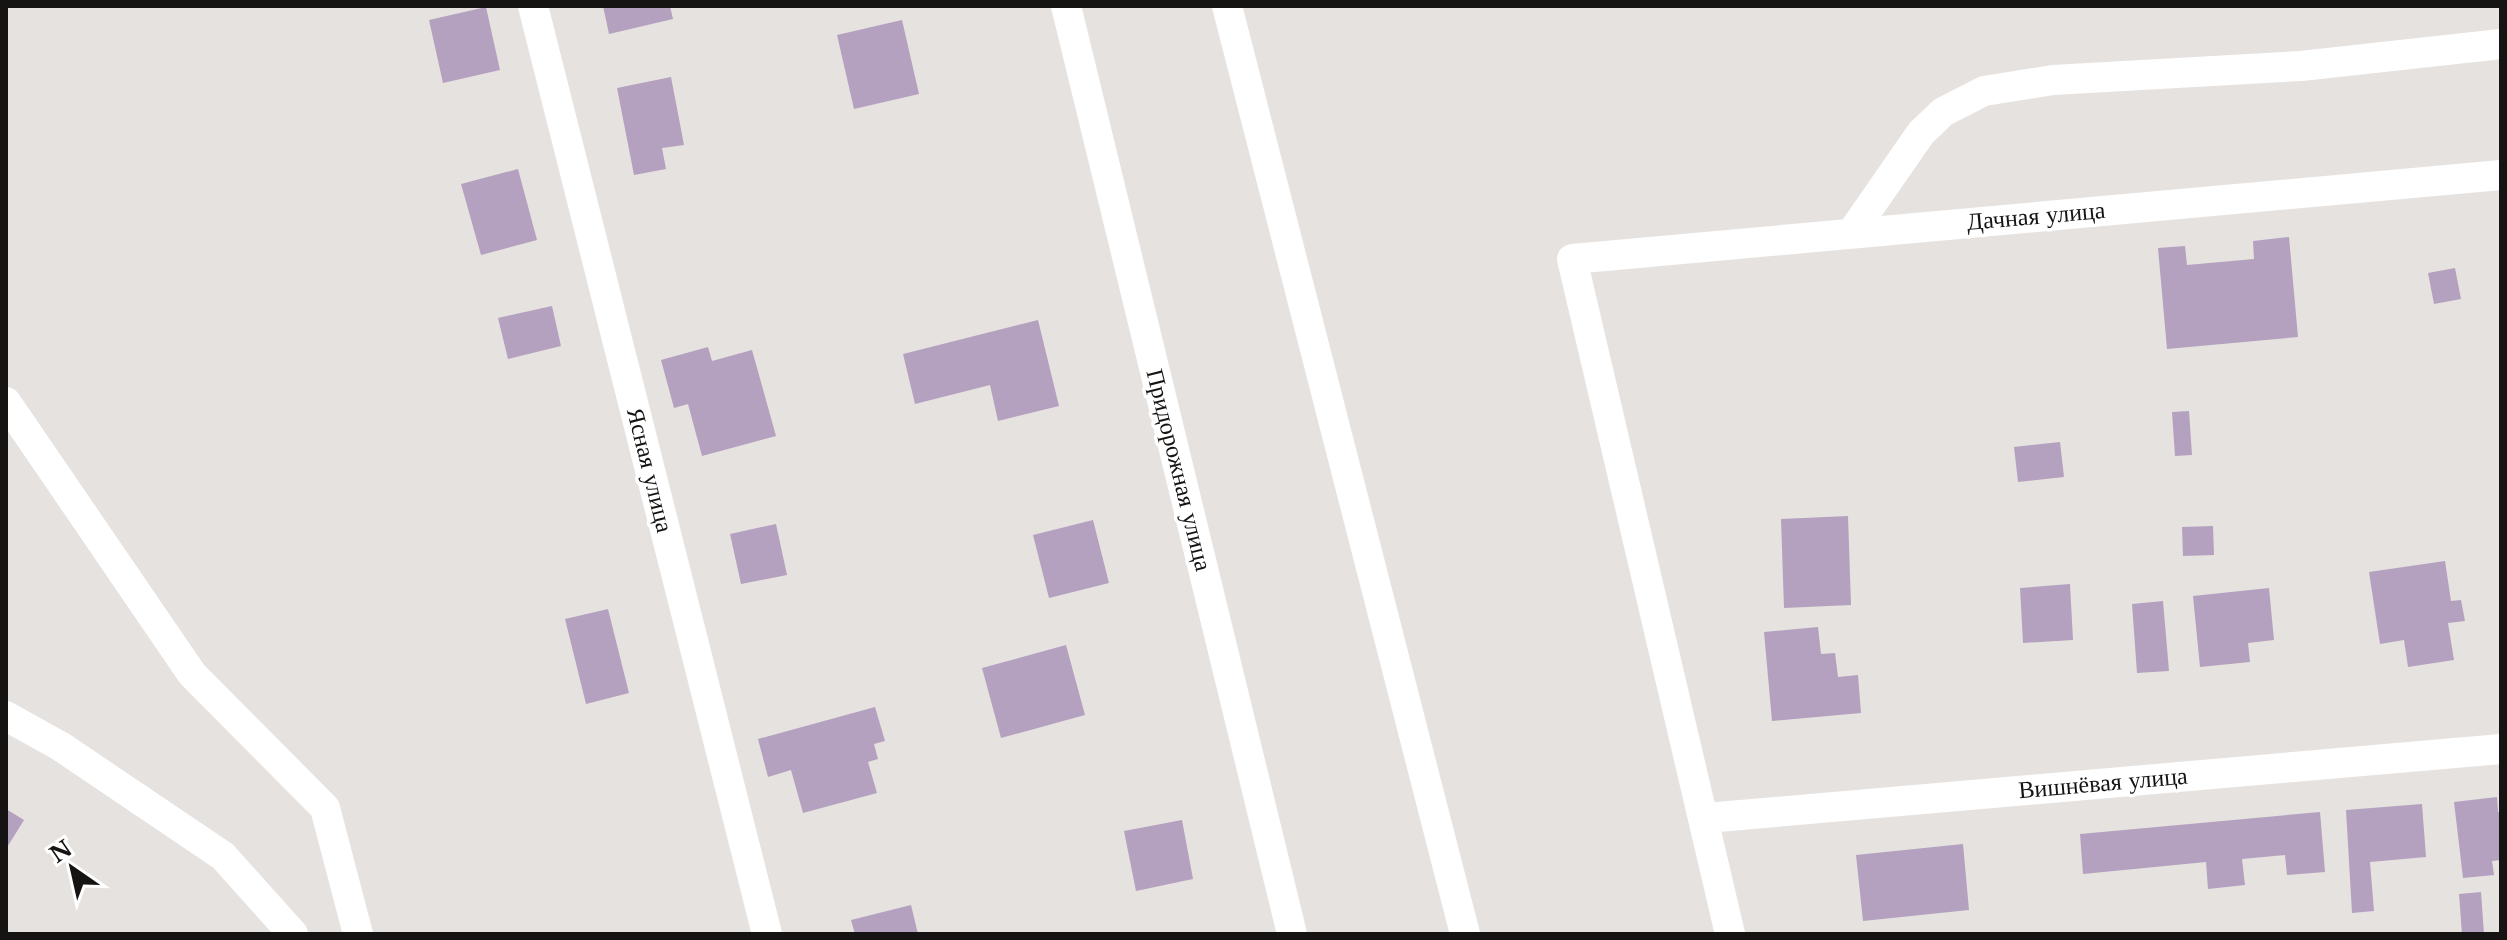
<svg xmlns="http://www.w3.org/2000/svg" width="2507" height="940" viewBox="0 0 2507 940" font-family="'Libre Baskerville',serif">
<rect width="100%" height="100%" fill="#e6e2df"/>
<path fill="#b4a1bf" d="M603,6H670L673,19L609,34Z
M486,7L500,70L443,83L429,20Z
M902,20L919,94L854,109L837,35Z
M671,77L684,145L662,148L666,169L634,175L617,88Z
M518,169L537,240L481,255L461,184Z
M2289,237L2298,337L2167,349L2158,248L2185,246L2187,265L2254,259L2253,241Z
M2455,268L2461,299L2434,304L2428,273Z
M552,306L561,346L508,359L498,318Z
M1038,320L1059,406L998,421L990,385L915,404L903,354Z
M708,347L712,361L752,350L776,436L702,456L688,404L674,408L661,360Z
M2189,411L2192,455L2175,456L2172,412Z
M2060,442L2064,477L2018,482L2014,447Z
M1848,516L1851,605L1784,608L1781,519Z
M1093,520L1109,583L1049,598L1033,535Z
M776,524L787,575L741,584L730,534Z
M2213,526L2214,555L2183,556L2182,527Z
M2445,561L2451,601L2461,600L2465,621L2448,623L2454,660L2408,667L2404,640L2380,644L2369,572Z
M2070,584L2073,640L2023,643L2020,588Z
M2269,588L2274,640L2248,643L2250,662L2200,667L2193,596Z
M2163,601L2169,671L2137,673L2132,604Z
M608,609L629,693L586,704L565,619Z
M1818,627L1821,654L1835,653L1838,677L1858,675L1861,713L1772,721L1764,632Z
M1066,645L1085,715L1001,738L982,668Z
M875,707L885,741L874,744L878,759L868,762L877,793L803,813L791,770L768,777L758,739Z
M2497,797L2498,812H2501V860L2492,861L2494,875L2463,878L2454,802Z
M2422,804L2426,857L2370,862L2374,911L2352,913L2346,810Z
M6,809L24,820L6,849Z
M2320,812L2325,872L2287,875L2285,855L2242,859L2245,885L2208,889L2206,862L2083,874L2080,834Z
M1182,820L1193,879L1136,891L1124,831Z
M1963,844L1969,910L1863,921L1856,855Z
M2481,892L2484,934H2462L2459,894Z
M911,905L918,934H855L851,920Z"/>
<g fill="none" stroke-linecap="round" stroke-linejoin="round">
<path stroke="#fff" stroke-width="30" d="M533,6L767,934
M1066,6L1292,934
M1227,6L1465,934
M1853,231L1921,133L1943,112L1984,91L2053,80L2301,66L2501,44
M6,402L192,674L325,808L358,934
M6,716L60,746L223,856L293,934
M1706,818L2501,749
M1730,934L1572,259L2501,175"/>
</g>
<g text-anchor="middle" stroke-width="7" stroke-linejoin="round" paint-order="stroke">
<g font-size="24" fill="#161413" stroke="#fff">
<text transform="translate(2036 216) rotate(-5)" y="8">Дачная улица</text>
<text transform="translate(650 470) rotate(76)" y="8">Ясная улица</text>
<text transform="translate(1179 470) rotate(76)" y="8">Придорожная улица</text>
<text transform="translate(2103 783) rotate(-5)" y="8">Вишнёвая улица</text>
</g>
</g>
<rect width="2507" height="940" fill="none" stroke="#161413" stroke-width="16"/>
<g transform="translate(72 868) rotate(326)" stroke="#ffffff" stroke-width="6" paint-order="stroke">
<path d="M0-6L14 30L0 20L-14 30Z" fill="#161413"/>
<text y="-12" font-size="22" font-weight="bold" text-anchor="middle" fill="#161413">N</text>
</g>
</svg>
